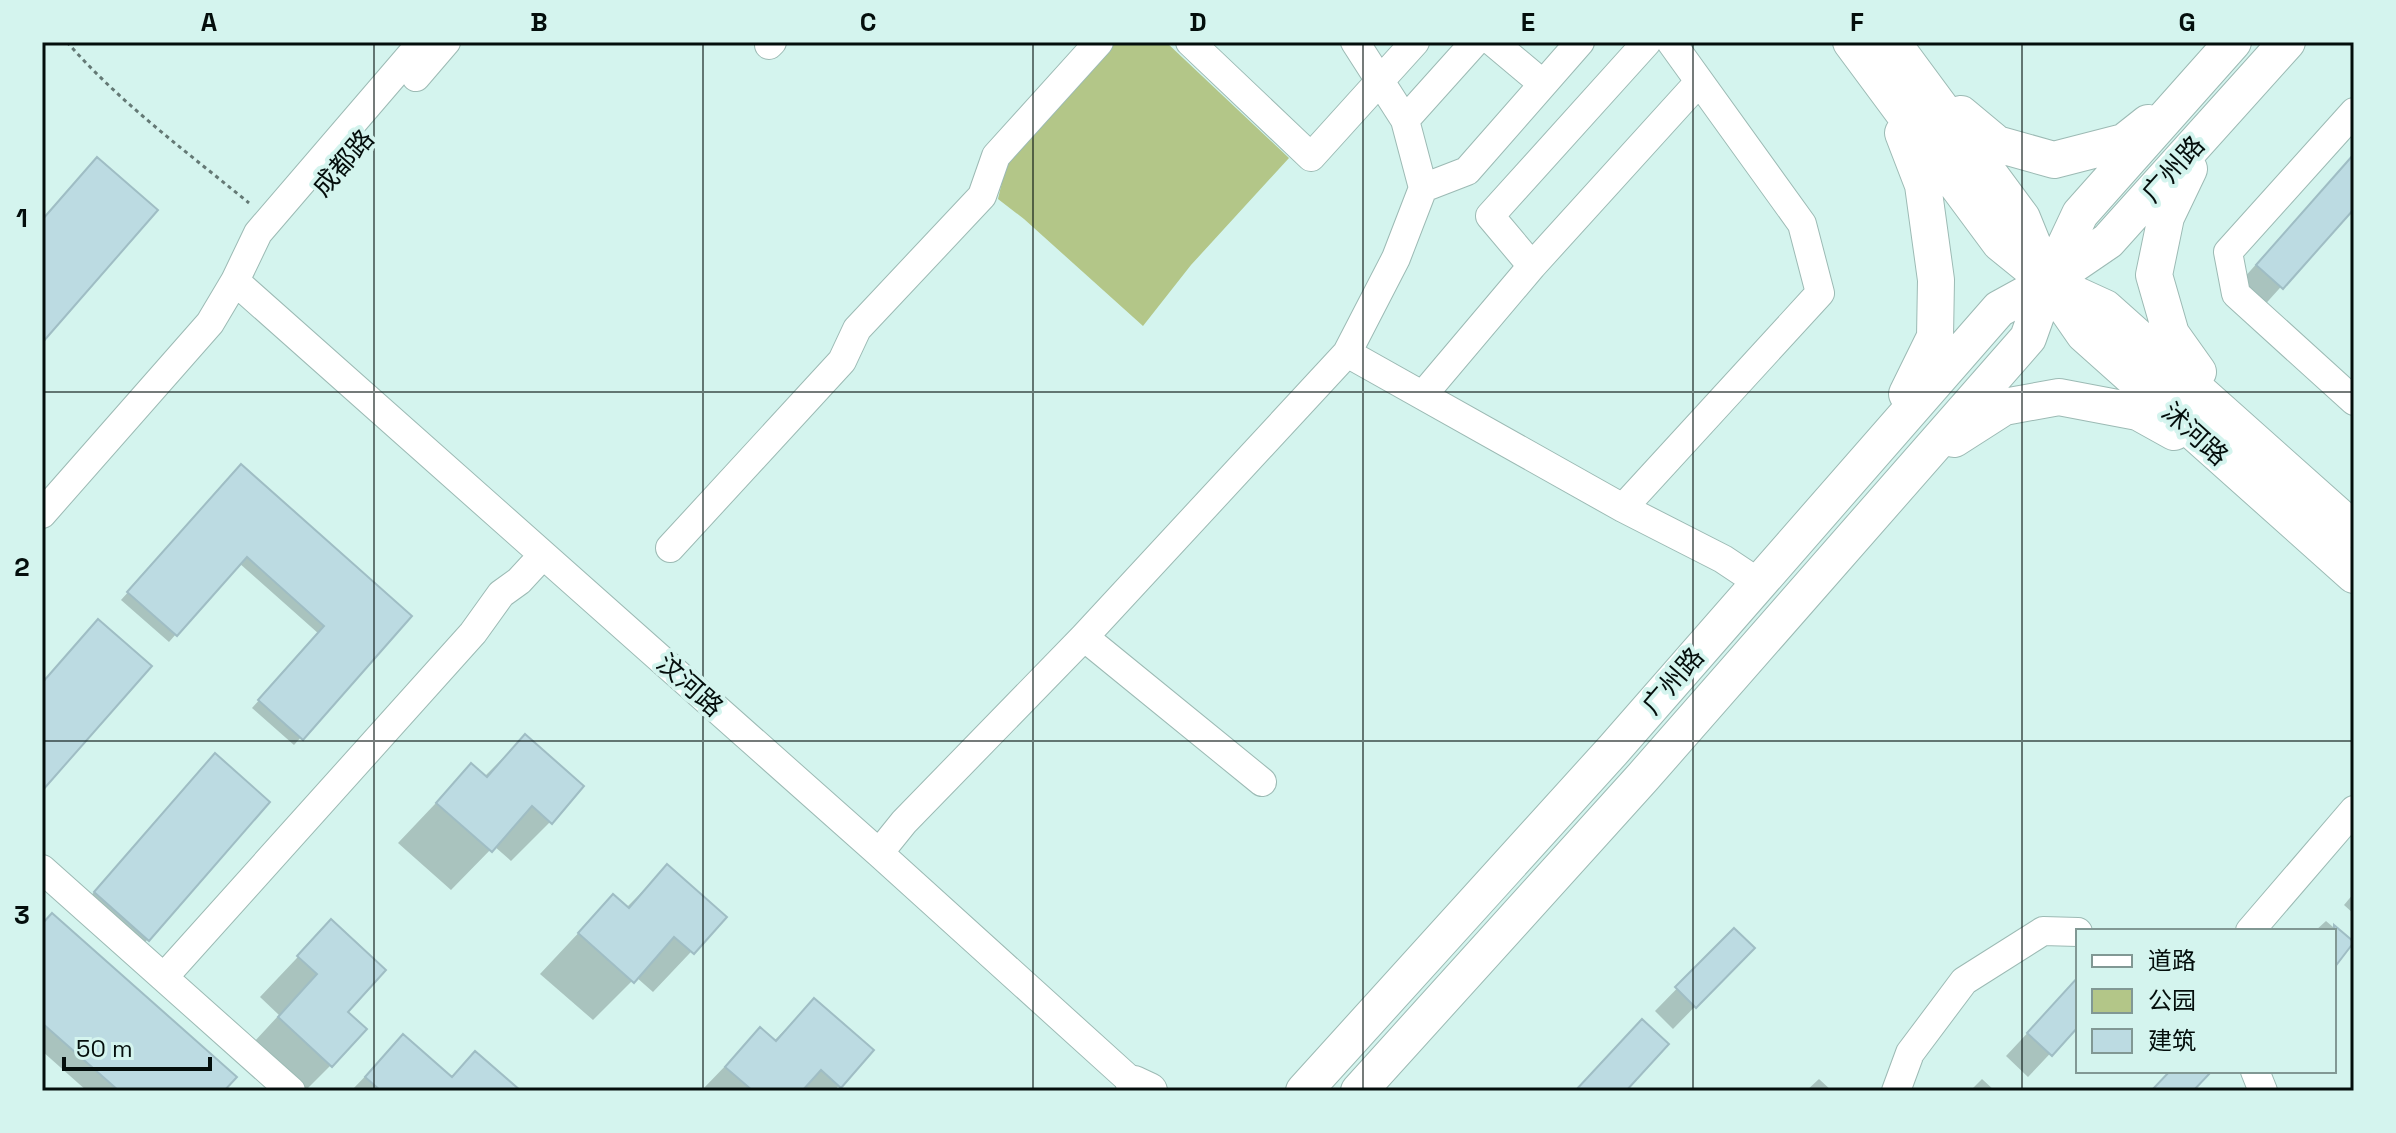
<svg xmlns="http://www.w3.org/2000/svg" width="2396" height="1133" viewBox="0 0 2396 1133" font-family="'Space Grotesk','Noto Sans SC',sans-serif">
<rect width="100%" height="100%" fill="#d4f4ee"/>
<path fill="#b3c688" d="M1114,42H1166L1289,158L1191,265L1143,326L1024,219L998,199L1007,161Z"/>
<path fill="#0003" d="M2354,154V206L2260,310L2235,288Z
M234,474L409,616L294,745L252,708L319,634L239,563L169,642L121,600Z
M525,736L550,822L511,861L494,846L451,890L398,843L471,766L484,777Z
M200,771L148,939L133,954L80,908Z
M667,867L724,917L653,992L636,977L593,1020L540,974L613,896L626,908Z
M2354,893V914L2344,905Z
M2326,921L2353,944L2334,965V931H2315Z
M331,922L345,1012L331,1065L305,1091H277L240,1057L279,1015L260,997Z
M42,926L222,1091H87L42,1051Z
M1734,930L1752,948L1673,1029L1655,1011Z
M2078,979V1024L2028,1077L2006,1056Z
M814,1000L871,1050L834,1091H701L760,1030L774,1041Z
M403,1037L450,1078L475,1054L518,1091H351Z
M1819,1079L1832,1091H1806Z
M1982,1079L1995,1091H1970Z"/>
<path fill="#bcdbe2" stroke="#9fbdc4" stroke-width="2" d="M2354,154V209L2283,289L2256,265Z
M97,157L158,210L42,343V220Z
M241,464L412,616L303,740L258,700L324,626L247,557L177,636L127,592Z
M98,619L152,666L42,791V683Z
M525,734L584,786L552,824L532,806L492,852L436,803L471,763L487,777Z
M215,753L270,802L149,941L94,892Z
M667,864L727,917L694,954L674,937L634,983L578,933L613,894L629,908Z
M52,913L237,1077L224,1091H119L42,1023V924Z
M331,919L386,970L348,1012L367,1029L332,1067L278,1017L317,974L297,956Z
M2334,925L2354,942L2334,968Z
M1734,928L1755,948L1696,1008L1675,987Z
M2078,977V1027L2052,1056L2027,1033Z
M814,998L874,1050L841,1088L821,1070L802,1091H753L725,1067L760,1027L776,1041Z
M1642,1019L1669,1044L1626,1091H1575Z
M403,1034L452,1077L475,1051L521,1091H381L365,1077Z
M2170,1071H2212L2193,1091H2151Z"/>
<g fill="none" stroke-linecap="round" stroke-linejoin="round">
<defs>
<path id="minor" d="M1190,42L1311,157L1415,42
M1355,42L1405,120L1423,188L1396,258L1347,353L1623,508L1723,559L1759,583
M1493,42L1543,84
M769,45L772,42
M416,77L446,42
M2354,112L2228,252L2236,294L2354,401
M1405,120L1475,42
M1423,188L1467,171L1580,42
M1532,266L1490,216L1647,42
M235,281L879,853L1142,1091
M1423,395L1532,266L1699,82
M1623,508L1820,293L1802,224L1671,42
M42,514L210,323L235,281L258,233L422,42
M670,548L842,361L857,329L982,196L996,156L1099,42
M1084,637L1262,782
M879,853L904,822L1084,637L1347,353
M42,869L291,1091
M2250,931L2354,810
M164,977L473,633L501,594L519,581L543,555
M2255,1071L2263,1091
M1896,1091L1910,1053L1964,981L2043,931L2078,932"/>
<path id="major" d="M1851,42L2000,243L2048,282L2105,308L2354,530
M1892,42L2022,218L2048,282L2084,334L2354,575
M1961,114L1997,144L2054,160L2124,142L2148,123
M1903,133L1923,185L1936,280L1935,337L1907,394
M2189,169L2166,217L2154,275L2171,334L2198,372
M1954,439L2004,407L2059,397L2138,412L2174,432
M1134,1084L1149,1091
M1304,1091L1614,749L1999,309L2048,282L2108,241L2287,42
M1359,1091L1643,777L2028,338L2048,282L2080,214L2233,42"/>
</defs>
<use href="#minor" stroke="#9cbab4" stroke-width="30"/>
<use href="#major" stroke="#9cbab4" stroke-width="38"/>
<path stroke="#647975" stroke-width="3" stroke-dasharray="4 4" stroke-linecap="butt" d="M67,42C120,103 187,152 249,203"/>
<use href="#minor" stroke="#fff" stroke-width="28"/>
<use href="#major" stroke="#fff" stroke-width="36"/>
</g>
<path fill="none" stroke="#040e0c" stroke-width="2" stroke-opacity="0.55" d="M374,42V1091M703,42V1091M1033,42V1091M1363,42V1091M1693,42V1091M2022,42V1091M42,392H2354M42,741H2354"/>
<g text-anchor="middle" stroke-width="8" stroke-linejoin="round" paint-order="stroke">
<g font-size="26" fill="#040e0c" stroke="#d4f4ee">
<text transform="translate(343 163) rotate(-49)" y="9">成都路</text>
<text transform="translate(2173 169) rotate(-48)" y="9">广州路</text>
<text transform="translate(2195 434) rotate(42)" y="9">沭河路</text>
<text transform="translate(1673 681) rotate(-49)" y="9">广州路</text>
<text transform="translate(690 685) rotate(42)" y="9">汶河路</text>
</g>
</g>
<rect width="2396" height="1133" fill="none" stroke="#d4f4ee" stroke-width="88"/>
<rect x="2076" y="929" width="260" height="144" fill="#d4f4ee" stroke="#819894" stroke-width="2"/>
<rect x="2092" y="955" width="40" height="12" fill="#ffffff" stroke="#819894" stroke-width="2"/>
<text x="2148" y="969" font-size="24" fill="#040e0c">道路</text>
<rect x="2092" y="989" width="40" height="24" fill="#b3c688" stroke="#819894" stroke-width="2"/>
<text x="2148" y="1009" font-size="24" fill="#040e0c">公园</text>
<rect x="2092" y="1029" width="40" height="24" fill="#bcdbe2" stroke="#819894" stroke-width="2"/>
<text x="2148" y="1049" font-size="24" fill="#040e0c">建筑</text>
<path d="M64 1057v12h146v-12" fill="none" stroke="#040e0c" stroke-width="4"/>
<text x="76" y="1057" font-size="24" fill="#040e0c" stroke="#d4f4ee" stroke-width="6" paint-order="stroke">50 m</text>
<rect x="44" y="44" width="2308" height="1045" fill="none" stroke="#040e0c" stroke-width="3"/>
<g font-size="26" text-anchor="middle" font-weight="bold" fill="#040e0c">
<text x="209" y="31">A</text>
<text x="539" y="31">B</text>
<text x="868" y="31">C</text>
<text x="1198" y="31">D</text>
<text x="1528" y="31">E</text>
<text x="1857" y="31">F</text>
<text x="2187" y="31">G</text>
<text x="22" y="227">1</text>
<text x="22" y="576">2</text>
<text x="22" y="924">3</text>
</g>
</svg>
